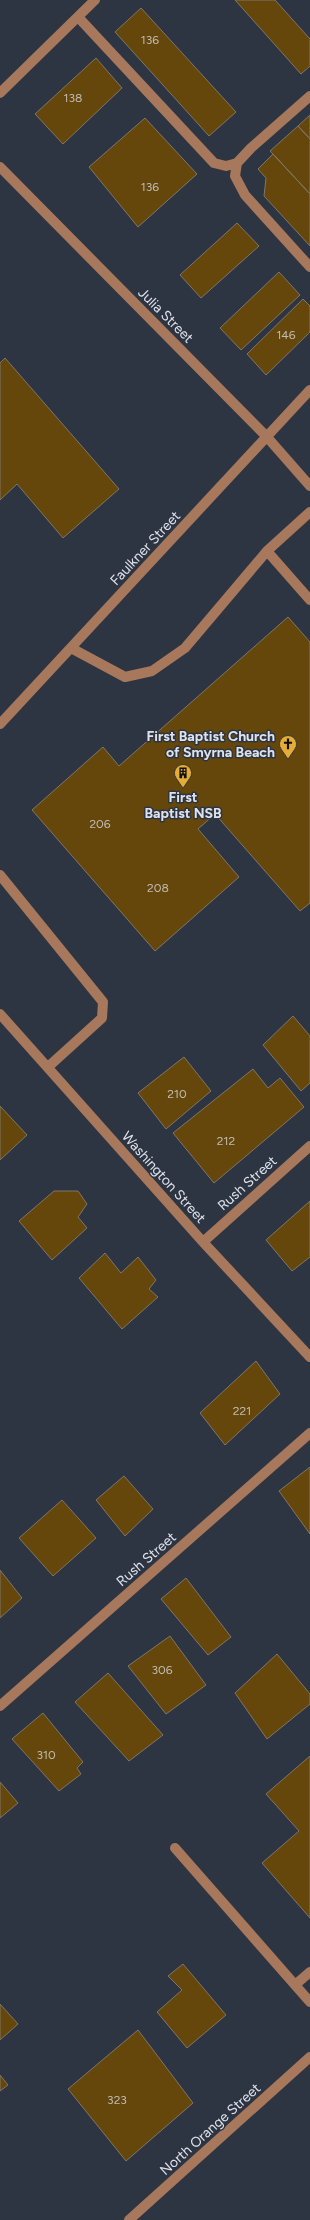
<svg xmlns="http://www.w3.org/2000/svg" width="310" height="2220" viewBox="0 0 310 2220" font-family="Figtree,sans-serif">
<rect width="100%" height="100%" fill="#2e3542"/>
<path fill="#65470c" stroke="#807667" d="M235,0H275L310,39V66L301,74Z
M141,8L236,112L209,136L115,32Z
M96,58L122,88L63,144L35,114Z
M310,115V139L298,126Z
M145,118L197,174L138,227L89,167Z
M298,126L310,139V194L270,151Z
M273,154L310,194V246L264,196L266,178L258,169Z
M237,223L259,246L201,298L180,275Z
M279,272L300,295L241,350L220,328Z
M303,299L310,306V332L266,375L247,354Z
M5,358L119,489L63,538L17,484L0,500V363Z
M288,617L310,642V903L300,911L215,814L198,829L239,877L155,951L32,810L103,747L119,766Z
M293,1016L310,1036V1083L301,1091L263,1045Z
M184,1057L211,1091L166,1129L138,1093Z
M253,1069L268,1088L280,1078L304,1107L214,1183L173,1133Z
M0,1106L27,1135L0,1160Z
M54,1191H78L87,1204L78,1217L87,1228L52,1260L19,1221Z
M310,1201V1257L292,1271L266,1240Z
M105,1253L121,1273L138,1257L156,1280L149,1289L158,1297L122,1329L79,1278Z
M256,1361L280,1394L225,1445L200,1413Z
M310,1467V1534L279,1491Z
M124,1476L153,1509L125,1536L96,1500Z
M62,1500L96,1538L53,1576L19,1538Z
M0,1570L22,1598L0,1618Z
M186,1578L231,1637L208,1655L161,1599Z
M170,1636L206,1685L166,1714L128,1666Z
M277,1654L310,1694V1704L267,1739L235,1693Z
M108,1673L163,1735L129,1761L75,1702Z
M43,1713L83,1762L77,1768L81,1774L59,1791L12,1739Z
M310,1756V1918L262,1863L299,1831L266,1794Z
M0,1782L18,1803L0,1818Z
M183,1964L226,2015L187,2048L157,2012L182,1990L168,1976Z
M0,2004L18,2024L0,2040Z
M138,2030L193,2103L126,2161L68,2089Z
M0,2075L8,2085L0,2091Z"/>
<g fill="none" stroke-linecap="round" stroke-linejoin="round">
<path stroke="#a7785b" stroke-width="10" d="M78,17L214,163L226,166L237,163
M0,93L95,0
M310,96L251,148L237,163L235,176L245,195L310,267
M0,167L267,437L310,486
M310,512L267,551L310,600
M71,648L125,677L152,671L185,648L267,551
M0,724L310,390
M0,875L103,1002L102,1018L48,1067
M0,1014L203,1242L310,1357
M203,1242L310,1146
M0,1706L310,1433
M175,1848L310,2002
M295,1985L310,1972
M129,2220L310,2057"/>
</g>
<defs>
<symbol id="church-pin" viewBox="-11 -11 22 30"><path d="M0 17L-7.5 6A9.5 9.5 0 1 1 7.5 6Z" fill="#e5ad35" stroke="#2e3542"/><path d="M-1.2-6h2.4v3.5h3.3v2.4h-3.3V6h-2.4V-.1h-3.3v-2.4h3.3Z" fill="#111"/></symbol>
<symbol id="building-pin" viewBox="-11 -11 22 30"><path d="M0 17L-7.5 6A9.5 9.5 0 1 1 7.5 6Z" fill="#e5ad35" stroke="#2e3542"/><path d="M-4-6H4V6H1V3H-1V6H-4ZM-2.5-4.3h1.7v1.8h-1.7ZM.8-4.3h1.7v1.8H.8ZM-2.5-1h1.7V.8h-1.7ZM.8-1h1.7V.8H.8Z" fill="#111"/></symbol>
</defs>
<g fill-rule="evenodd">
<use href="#church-pin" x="278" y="734" width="20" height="27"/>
<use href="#building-pin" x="173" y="763" width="20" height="27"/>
</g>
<g text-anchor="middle" stroke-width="3" stroke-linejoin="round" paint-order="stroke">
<g font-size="12" fill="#c0bbb3">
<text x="150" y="44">136</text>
<text x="73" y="102">138</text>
<text x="150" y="191">136</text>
<text x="286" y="339">146</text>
<text x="100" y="828">206</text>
<text x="158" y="892">208</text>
<text x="177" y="1098">210</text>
<text x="226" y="1145">212</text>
<text x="242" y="1415">221</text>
<text x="162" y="1674">306</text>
<text x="46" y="1759">310</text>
<text x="117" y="2104">323</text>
</g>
<g font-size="14" fill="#dee2eb" stroke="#2e3542">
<text transform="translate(166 315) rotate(45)" y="5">Julia Street</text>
<text transform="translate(145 548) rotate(-47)" y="5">Faulkner Street</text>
<text transform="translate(164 1177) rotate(48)" y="5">Washington Street</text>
<text transform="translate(247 1183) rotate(-42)" y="5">Rush Street</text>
<text transform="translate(146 1559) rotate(-41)" y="5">Rush Street</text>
<text transform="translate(210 2129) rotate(-42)" y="5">North Orange Street</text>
</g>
<g font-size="14" font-weight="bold" fill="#dee2eb" stroke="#2e3542" text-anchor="end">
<text x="275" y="741">First Baptist Church<tspan x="275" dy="16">of Smyrna Beach</tspan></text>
<text x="183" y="802" text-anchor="middle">First<tspan x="183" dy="16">Baptist NSB</tspan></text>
</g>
</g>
</svg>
